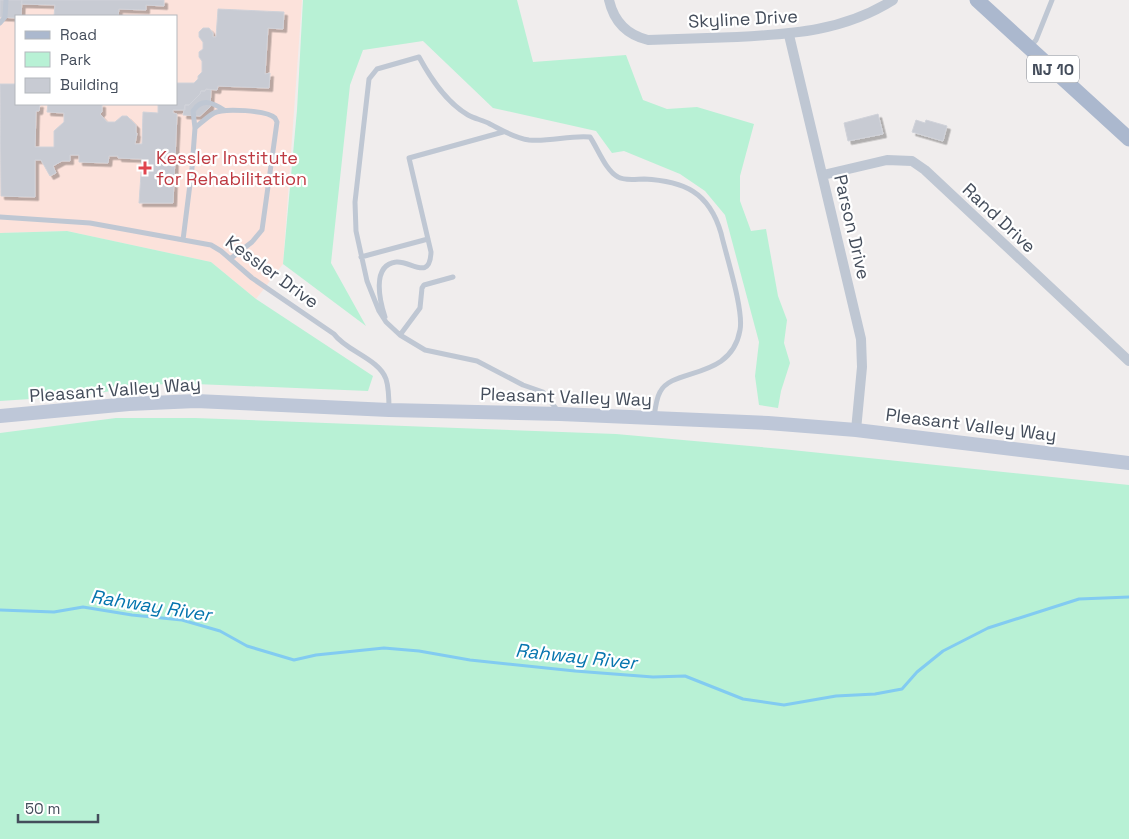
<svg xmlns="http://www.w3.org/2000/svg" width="1129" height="839" viewBox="0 0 1129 839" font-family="'Space Grotesk',sans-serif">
<defs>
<filter id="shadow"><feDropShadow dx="3.5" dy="3.5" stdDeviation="0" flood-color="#0004"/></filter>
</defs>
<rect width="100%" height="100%" fill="#f0eded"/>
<path fill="#fce2db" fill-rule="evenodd" d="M0,0H302L283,264L256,299L211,262L67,231L0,233ZM16,16H176V104H16Z"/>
<path fill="#b8f1d5" d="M303,0H517L533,62L626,55L643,100L667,109L697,107L754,124L740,176V201L751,231L766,229L778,296L787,320L784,343L790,363L781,391L778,408L759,405L755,376L759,342L725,215L705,191L680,174L624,151L612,153L596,131L493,108L423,41L363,50L350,85L331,263L366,326L283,264L297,110Z
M67,231L211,262L256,299L373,376L368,391L171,383L75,396L0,401V233Z
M116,418H195L616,434L782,449L1129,485V839H0V433Z"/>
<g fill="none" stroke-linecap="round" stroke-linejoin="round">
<path stroke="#82cbf1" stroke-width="3" d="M0,610L54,612L83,607L132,615L182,620L220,631L247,646L294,660L316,655L384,648L419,651L470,660L575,671L653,677L685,676L743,699L784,705L836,696L875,694L902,689L917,672L943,651L988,628L1079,599L1129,597"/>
</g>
<path fill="#c8cbd3" stroke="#d0d2d9" filter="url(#shadow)" d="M0,0H22L21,16H16V18L0,17Z
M22,0H164V6L146,5V10L119,9L118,16H54L55,5L21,4Z
M218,9L284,12L283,29L268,28L265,74L270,73L269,88L218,86L217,90L206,89L205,91H201L200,94L189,105H185V110H173V113L177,114L173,203H139L142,159L118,158V156H109L108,163L79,162V155H70V161H62L53,166L56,173L50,176L41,160H35V197L1,196L0,84H16V104H40L39,111H36L35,147H54V131L64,122V113L47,112L48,104H102V112L100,114L107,122H115L122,116H127L136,125V133H137L135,144H142L143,112L158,113V104H176V83H194L198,79V76L202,72V61L199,57V52L203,49V42L199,37V32L203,28H209L213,33V37H216Z
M206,89L211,90L210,107L200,116L183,115L185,105H189L200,94L201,91H205Z
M878,114L883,134L848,141L844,123Z
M916,120L925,123L926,120L947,126L943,141L912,132Z"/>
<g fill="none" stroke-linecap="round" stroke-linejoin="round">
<path stroke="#bfc7d3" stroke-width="5" d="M0,23L5,17L6,0
M1030,47L1036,40L1052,0
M195,128C201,123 207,117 214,113C223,108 268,110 275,118L277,122L262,230L252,242L230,259
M0,217L90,223L211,245L221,251L252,278L334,334C346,351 379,359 386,379C389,388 389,400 389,410
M183,240L192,168L195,128L193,111C202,98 212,102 224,110
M361,257L428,239
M385,317C380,302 371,265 396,262C410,260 430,282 431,252L409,158L503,132
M400,335L420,308L422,288L424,285L453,277
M558,411L543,392L523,385L477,361L425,350L400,335L386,322L379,311L367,281L356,231L355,202L369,79L377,69L419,57C431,79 446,102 468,115C475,119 483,120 490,124C502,130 514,138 529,140C550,142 570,135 590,137C598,149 606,171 618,177C624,181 637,179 644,179C684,181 709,192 721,233C726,255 744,310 740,330C731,381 672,367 660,392C656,399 655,410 654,418"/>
<path stroke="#bfc7d3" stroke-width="10" d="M609,0C614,22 627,35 648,40C678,39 707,38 737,37C793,34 844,31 893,0
M789,35L861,339L862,367L856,430
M823,175L887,160L912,161L925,170L1129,361"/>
<path stroke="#bec7d8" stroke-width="14" d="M0,416L129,404L196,401L389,410L560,414L768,423L856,430L1129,463"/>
<path stroke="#abb8ce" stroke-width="15" d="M977,0L1129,139"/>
</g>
<path fill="#e0444e" stroke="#fff" stroke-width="2" d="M142.5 160.5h5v5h5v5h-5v5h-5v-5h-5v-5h5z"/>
<g text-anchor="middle" stroke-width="4.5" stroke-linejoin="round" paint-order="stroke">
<rect fill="#fff" stroke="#7c828c" stroke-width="1" x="1027" y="55.5" width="52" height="27" rx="4"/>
<g font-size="16" font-weight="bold" fill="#444d5b">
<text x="1053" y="75">NJ 10</text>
</g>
<g font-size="18" fill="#444d5b" stroke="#fff">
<text transform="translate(743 19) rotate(-3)" y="6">Skyline Drive</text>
<text transform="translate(999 218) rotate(43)" y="6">Rand Drive</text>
<text transform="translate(852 227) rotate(77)" y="6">Parson Drive</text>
<text transform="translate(272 272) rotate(36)" y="6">Kessler Drive</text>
<text transform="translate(115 390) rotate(-4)" y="6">Pleasant Valley Way</text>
<text transform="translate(566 397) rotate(2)" y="6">Pleasant Valley Way</text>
<text transform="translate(971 425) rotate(7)" y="6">Pleasant Valley Way</text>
</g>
<g font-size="18" fill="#be3a42" stroke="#fff" text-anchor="start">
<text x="156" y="164">Kessler Institute<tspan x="156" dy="21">for Rehabilitation</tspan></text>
</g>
<g font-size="19" font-style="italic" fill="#0474ae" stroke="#fff">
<text transform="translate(151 605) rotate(9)" y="7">Rahway River</text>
<text transform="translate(576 656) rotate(6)" y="7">Rahway River</text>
</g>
</g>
<rect x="15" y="15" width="162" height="90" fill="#ffffff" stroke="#b4b8bd"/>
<rect x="25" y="31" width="25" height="8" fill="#abb8ce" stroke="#b4b8bd"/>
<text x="60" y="40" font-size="15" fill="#444d5b">Road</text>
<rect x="25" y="52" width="25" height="15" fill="#b8f1d5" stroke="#b4b8bd"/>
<text x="60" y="65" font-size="15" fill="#444d5b">Park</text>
<rect x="25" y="78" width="25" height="15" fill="#c8cbd3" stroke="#b4b8bd"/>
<text x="60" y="90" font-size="15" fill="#444d5b">Building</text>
<path d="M18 814v8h80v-8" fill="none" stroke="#444d5b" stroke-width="2.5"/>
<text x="25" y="814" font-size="15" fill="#444d5b" stroke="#ffffff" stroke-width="4" paint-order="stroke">50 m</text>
</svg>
